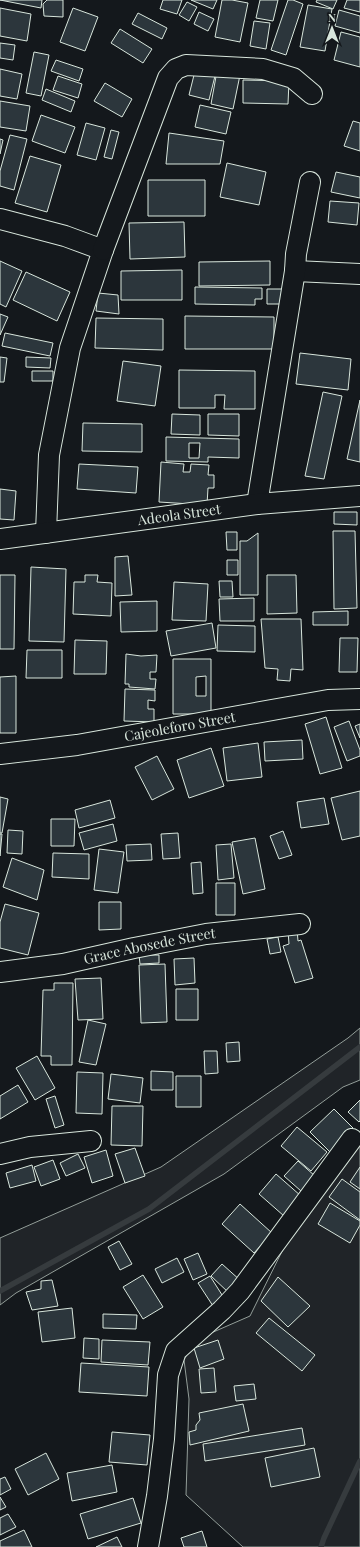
<svg xmlns="http://www.w3.org/2000/svg" width="360" height="1547" viewBox="0 0 360 1547" font-family="'Playfair Display',serif">
<rect width="100%" height="100%" fill="#14181c"/>
<path fill="#202428" stroke="#939e99" d="M360,1028V1080L343,1087L224,1174L16,1293L0,1305V1238L161,1167L348,1038Z
M360,1141V1547H243L186,1495L189,1399L184,1360L195,1340L250,1316L296,1223Z"/>
<g fill="none" stroke-linecap="round" stroke-linejoin="round">
<path stroke="#363b3e" stroke-width="5.5" d="M0,1291L149,1209L360,1047
M321,1547L324,1538L360,1461"/>
</g>
<path fill="#2c363c" stroke="#d8e6dc" fill-rule="evenodd" d="M0,0H42L41,8Z
M47,0H63V17L44,16L43,4Z
M163,0H182L177,14L160,9Z
M191,0H217L213,9Z
M222,0H232L248,3L240,42L215,37Z
M260,0H278L273,21L256,18Z
M288,0H293L303,4L286,55L271,50Z
M317,0H337L333,9L316,2Z
M347,0H360V12L344,8Z
M187,2L197,7L189,21L179,15Z
M308,5L332,9L325,51L300,47Z
M0,8L31,14L27,41L0,36Z
M73,8L98,17L85,51L60,42Z
M339,10L360,16V33L335,26Z
M199,12L214,19L208,31L194,24Z
M138,13L167,28L162,39L132,24Z
M254,21L270,23L266,49L250,46Z
M120,29L152,49L143,63L111,43Z
M341,32L360,37V67L334,60Z
M0,43L15,45L13,60L0,58Z
M34,52L49,55L41,96L26,93Z
M56,60L83,69L79,81L51,71Z
M196,67L216,72L209,100L189,95Z
M0,69L22,74L17,99L0,96Z
M217,71L240,75L233,109L211,104Z
M58,76L82,84L78,98L53,90Z
M243,80L289,81L288,104L243,103Z
M105,83L132,99L122,117L94,101Z
M46,89L75,101L71,112L42,100Z
M0,101L30,106L26,131L0,127Z
M200,105L231,112L226,134L195,127Z
M41,115L75,127L65,153L32,141Z
M353,121L360,123V151L344,146Z
M86,123L105,128L96,160L77,155Z
M111,130L119,132L112,159L104,157Z
M169,133L224,141L220,164H166Z
M10,135L27,139L14,190L0,186V171Z
M0,139L3,140L0,154Z
M30,156L61,165L47,212L15,203Z
M227,163L266,172L259,205L220,197Z
M336,172L360,177V198L331,192Z
M148,180H205V216H148Z
M330,201L359,203L357,225L328,222Z
M184,222L185,257L130,259L129,223Z
M0,261L22,271L6,307L0,304Z
M270,261V285L199,286V262Z
M182,270V300H121V271Z
M26,272L70,292L57,321L13,300Z
M195,287L262,288V299H255V305L195,304Z
M267,289H284V304H267Z
M98,293L118,295L119,314L96,311Z
M0,314L8,317L0,335Z
M185,316L274,317V349H185Z
M96,318L163,319V350L95,348Z
M5,333L53,343L50,356L2,346Z
M300,353L351,359L348,390L296,384Z
M0,357L7,358L4,382H0Z
M26,357L51,358L50,368L26,367Z
M123,361L161,366L155,406L117,401Z
M179,370L255,371V409H224L225,395H215V408H179Z
M32,371H53V381H32Z
M323,392L342,396L324,479L305,476Z
M360,400V462L347,459Z
M172,414L200,415V435L171,434Z
M208,414H239V436L208,435Z
M83,423L142,424V452L82,451Z
M166,437L239,439V458L208,457V462L166,461ZM189,443H200L199,458H189Z
M161,462L184,464L183,472H190L191,464L209,465L208,475H214V488H208L207,505L159,502Z
M79,464L138,467L136,493L77,489Z
M0,489L16,491L14,520L0,519Z
M334,512H357V525L334,524Z
M333,531H355L357,608L334,609Z
M226,532H237V550H227Z
M258,533V595H240V541H247Z
M128,556L132,595L115,596V557Z
M227,560H238V575H227Z
M31,567L66,569L64,642L29,641Z
M0,575H15L14,649H0Z
M85,575H98L97,582L112,583L111,616L73,614L74,582H85Z
M267,575H296L297,613L267,614Z
M219,581H232L233,597H220Z
M174,582L208,584L206,621L172,620Z
M254,598V621H220L219,599Z
M157,601V631L121,632L120,602Z
M348,611V625H313V612Z
M261,619H301L303,670L291,669L290,681L277,680L278,669L265,668Z
M212,623L216,648L171,656L166,631Z
M218,625L255,626V652L217,651Z
M340,638H358L357,672H339Z
M75,640L107,641L106,674H74Z
M27,650H62V678H26Z
M126,654L141,656L157,655L156,672H150V679H156L155,689L129,687V684H125Z
M173,659H211V714H173ZM206,676V696H196V677Z
M16,676V733H0V677Z
M125,689L155,690V701L148,700V709H154V722L124,721Z
M326,717L342,768L320,774L305,724Z
M349,721L360,750V756L347,761L334,727Z
M360,724V738L355,726Z
M302,740L303,759L265,761L264,742Z
M258,743L262,777L227,781L223,748Z
M211,748L224,786L189,798L177,760Z
M157,756L174,789L152,800L135,767Z
M360,791V836L342,840L331,798Z
M0,797L8,799L2,833H0Z
M324,798L329,824L301,828L297,802Z
M110,800L115,818L79,828L75,810Z
M51,819H75L74,846H51Z
M113,824L117,841L84,850L79,833Z
M8,830L23,831L22,854L7,853Z
M283,831L292,855L279,859L270,836Z
M178,833L180,858L163,859L161,834Z
M0,834H2L0,856Z
M255,838L265,889L243,894L232,842Z
M151,844L152,860L127,861L126,845Z
M231,844L234,878L218,880L216,845Z
M99,849L124,852L118,893L94,890Z
M53,853L89,854V879L52,877Z
M12,858L44,870L37,900L3,887Z
M201,862L203,893L193,894L191,863Z
M216,883H235V915H216Z
M99,902H121V929L99,930Z
M5,904L39,913L28,955L0,948V922Z
M297,929L298,941L301,940L313,978L295,983L283,946L289,944L288,931Z
M278,937L281,952L270,954L267,939Z
M139,955H159V963L140,964Z
M194,958L195,983L175,985L174,959Z
M165,964L167,1022L141,1023L139,965Z
M101,978L103,1019L78,1020L75,979Z
M54,983H73L72,1065H51V1056H41L43,990H54Z
M176,989H198V1020H176Z
M88,1020L106,1024L96,1065L79,1062Z
M239,1042L240,1061L227,1062L226,1043Z
M204,1051H217L218,1073L205,1074Z
M37,1056L55,1088L35,1100L16,1068Z
M151,1071L173,1072V1090H151Z
M77,1072L103,1073L102,1114L76,1113Z
M111,1074L143,1078L140,1103L108,1099Z
M176,1076H201V1107H176Z
M18,1085L28,1102L0,1119V1096Z
M55,1096L64,1125L55,1128L46,1099Z
M360,1100V1121L359,1122L348,1112Z
M112,1106H143L142,1146L111,1145Z
M334,1109L353,1128L330,1152L310,1132Z
M297,1127L327,1152L311,1171L281,1146Z
M135,1148L145,1176L125,1183L115,1154Z
M106,1150L113,1176L92,1183L84,1157Z
M78,1154L85,1168L66,1176L60,1163Z
M53,1160L60,1179L41,1186L34,1167Z
M298,1161L315,1176L301,1191L284,1176Z
M32,1165L36,1181L10,1188L6,1173Z
M360,1167V1189L350,1182Z
M276,1174L301,1196L284,1216L259,1194Z
M342,1179L360,1192V1220L329,1197Z
M330,1203L360,1221V1225L350,1243L318,1224Z
M240,1204L272,1233L254,1253L222,1224Z
M119,1241L132,1264L120,1270L108,1247Z
M198,1253L207,1274L193,1280L184,1259Z
M177,1258L184,1272L162,1283L155,1269Z
M222,1264L241,1281L229,1293L211,1276Z
M143,1275L163,1307L143,1319L123,1287Z
M210,1276L224,1298L213,1306L198,1283Z
M278,1277L310,1306L288,1327L261,1301Z
M52,1280L58,1306L32,1310L26,1292L41,1289V1281Z
M72,1308L75,1338L42,1342L38,1312Z
M103,1314L137,1315L136,1329L103,1328Z
M269,1318L315,1355L302,1371L256,1333Z
M84,1338L99,1339V1359L83,1358Z
M102,1340L150,1342L148,1365L101,1362Z
M218,1340L224,1359L200,1368L194,1348Z
M81,1363L149,1367L147,1396L79,1392Z
M214,1368L216,1392L201,1393L199,1369Z
M254,1384L256,1399L236,1401L234,1386Z
M243,1404L249,1431L190,1445L189,1432L196,1430V1425L200,1420L199,1413Z
M302,1428L305,1445L205,1461L203,1444Z
M112,1432L150,1435L147,1465L109,1462Z
M314,1448L320,1477L271,1487L265,1458Z
M46,1453L59,1479L28,1495L15,1469Z
M112,1465L117,1492L72,1501L67,1473Z
M5,1477L11,1489L0,1495V1479Z
M0,1497L6,1507L0,1510Z
M133,1498L141,1523L88,1539L80,1514Z
M8,1514L16,1527L0,1535V1518Z
M24,1530L32,1547H0V1541Z
M202,1531L207,1547H184L181,1538Z
M117,1537L122,1547H96Z"/>
<g fill="none" stroke-linecap="round" stroke-linejoin="round">
<defs>
<g id="minor">
<path d="M0,219L65,236L103,250L70,348L49,455L46,533"/>
<path d="M103,250L168,78L176,69L186,65L263,69L293,78L312,94"/>
<path d="M295,271L360,274"/>
<path d="M257,504L295,271L296,254L310,182"/>
<path id="s1" d="M0,539L257,504L360,496"/>
<path id="s2" d="M0,754L77,745L328,700L360,699"/>
<path id="s3" d="M0,972L63,964L134,948L206,934L300,924"/>
<path d="M0,1154L30,1147L91,1141"/>
<path d="M148,1547L157,1496L164,1439L168,1375L176,1351L222,1310L240,1291L352,1139"/>
</g>
</defs>
<use href="#minor" stroke="#d8e6dc" stroke-width="22"/>
<use href="#minor" stroke="#14181c" stroke-width="20"/>
</g>
<g text-anchor="middle" stroke-width="3" stroke-linejoin="round" paint-order="stroke">
<g font-size="14" fill="#d8e6dc" stroke="#14181c">
<text dy="5" stroke="none"><textPath href="#s1" startOffset="181">Adeola Street</textPath></text>
<text dy="5" stroke="none"><textPath href="#s2" startOffset="182">Cajeoleforo Street</textPath></text>
<text dy="5" stroke="none"><textPath href="#s3" startOffset="152">Grace Abosede Street</textPath></text>
</g>
</g>
<g transform="translate(332 28)" stroke="#14181c" stroke-width="3" paint-order="stroke">
<path d="M0-3L7 15L0 10L-7 15Z" fill="#d8e6dc"/>
<text y="-6" font-size="11" font-weight="bold" text-anchor="middle" fill="#d8e6dc">N</text>
</g>
</svg>
